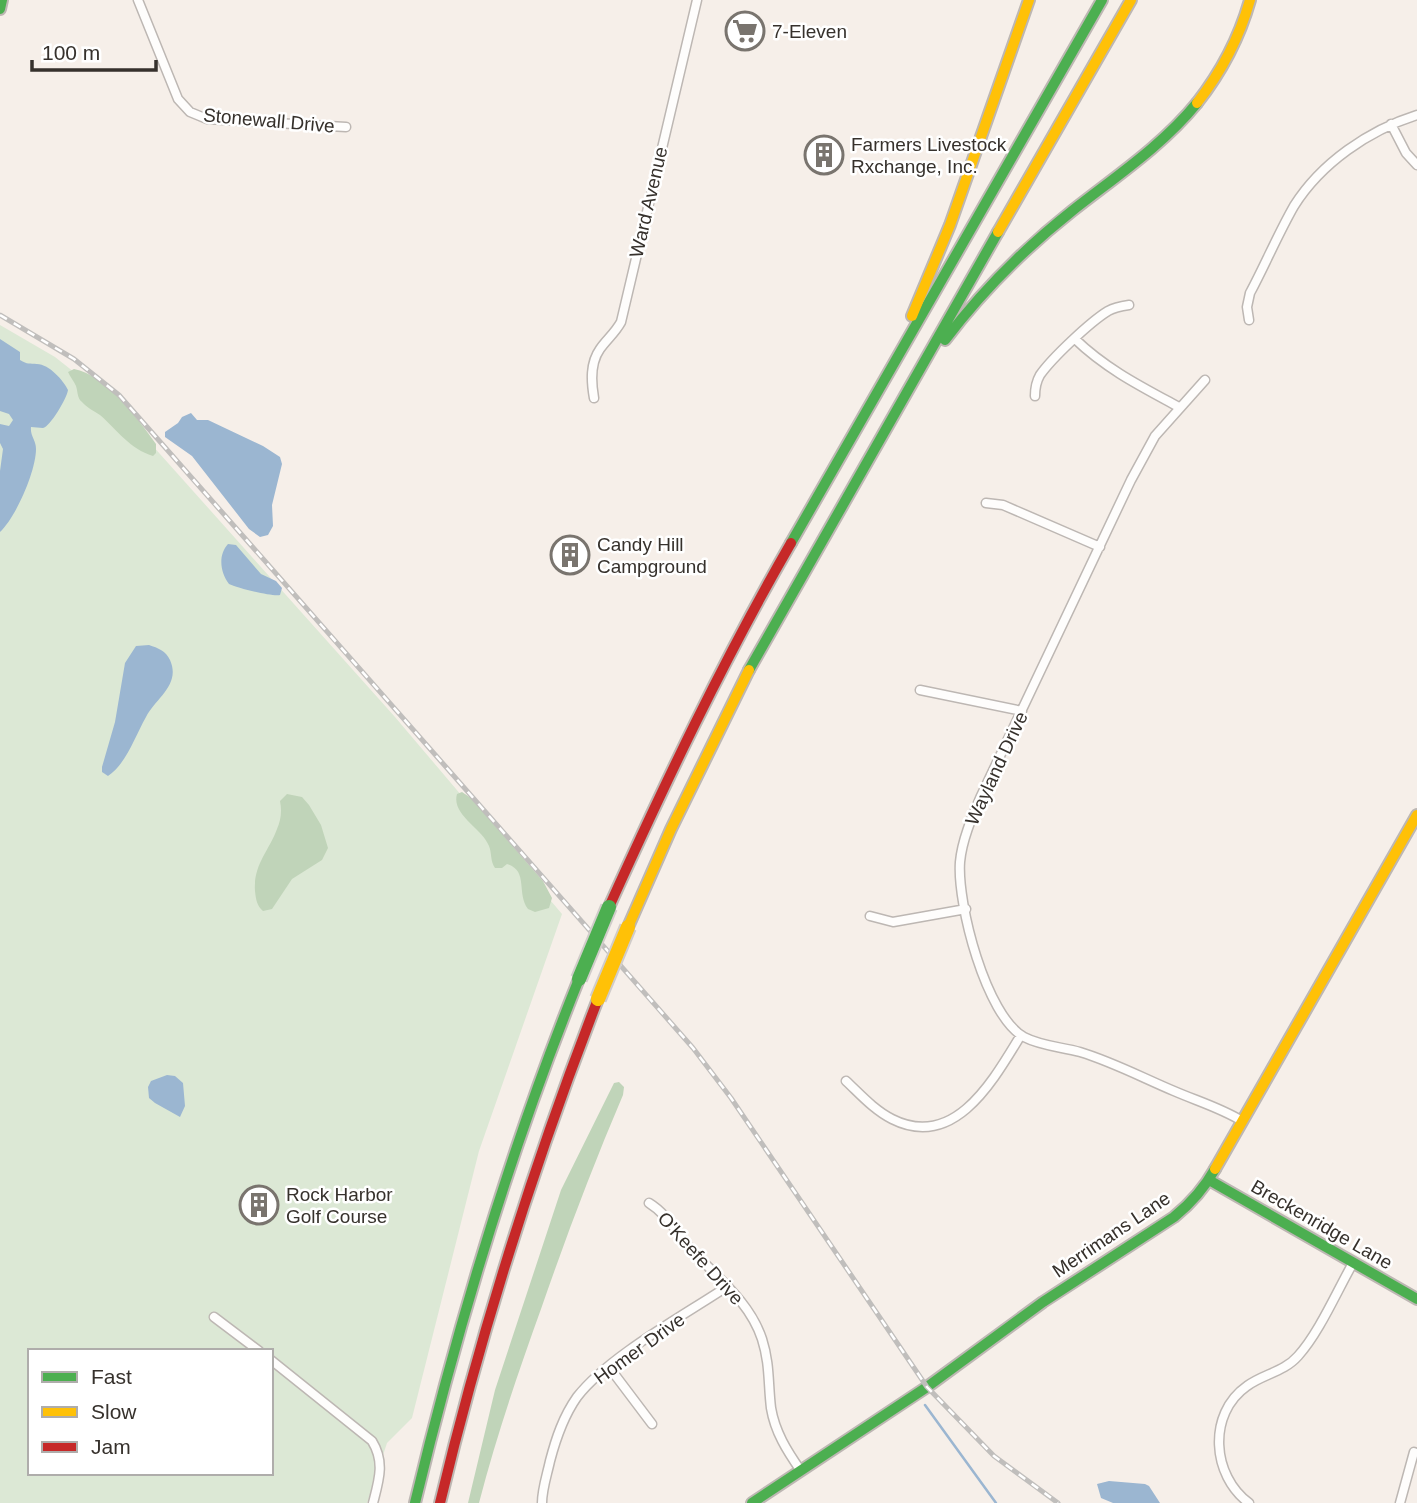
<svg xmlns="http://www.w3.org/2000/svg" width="1417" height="1503" viewBox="0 0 1417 1503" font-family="Helvetica,sans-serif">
<rect width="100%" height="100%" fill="#f6efe9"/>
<path fill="#dce8d5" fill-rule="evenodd" d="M0,325L55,357L98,391L143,435L395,717L562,914L479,1151L412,1418L387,1443L367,1503H0ZM30,1351H271V1473H30Z"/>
<path fill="#c0d4b9" d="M74,369C105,374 139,420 156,444V453L153,456C130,449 117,430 100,415C94,411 86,407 82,402C77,398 78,392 76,386C74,381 70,377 68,372Z
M462,792L471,798L543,881L552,898L549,908L535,912L528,909C516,893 529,871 507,864L502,868H495C490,861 492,853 489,846C482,828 451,815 457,794Z
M287,794L302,797L309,805L321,825L328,848L322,860L292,879L272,909L263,911C257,906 256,900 255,891C253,865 269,851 277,829C281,820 282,811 280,801Z
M619,1082L624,1087L623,1095C593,1165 566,1237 541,1309C518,1373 496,1437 479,1503H468L495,1390L561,1190L614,1083Z"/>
<path fill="#9bb6d1" d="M0,339L20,352V360C28,365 29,363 37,364C49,364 64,381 68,390C67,398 50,427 43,428C39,428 35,427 31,427C30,436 36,440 36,449C36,471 16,517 0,532V471L3,449L0,443V424L9,426L13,420L9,414L0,411Z
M191,413L197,420H208L263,446L280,457L282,464L272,505L273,526L268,535L260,537L249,529L192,456L165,437V432L178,423L182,417Z
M228,544L236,545L261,574L276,581L282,588L280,595C273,597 237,588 229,584C220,572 218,555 228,544Z
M149,645C158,648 166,651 170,660C181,685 156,698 146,717C135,736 127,763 108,776L102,772V767L115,722L125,663L136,646Z
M167,1075L175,1076L183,1083L185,1106L180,1117L155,1103L149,1098L148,1087L151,1081Z
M1109,1481L1145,1484L1149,1486L1160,1503H1113L1101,1498L1097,1484Z"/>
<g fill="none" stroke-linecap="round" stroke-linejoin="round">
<path stroke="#9bb6d1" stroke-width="2.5" d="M925,1405L996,1503"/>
<defs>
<path id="street" d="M138,0L178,99L190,112L207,119L346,127
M1391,124L1406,153L1417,165
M1249,320L1247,307L1250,293C1265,265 1278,234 1294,206C1321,163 1369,130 1417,115
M1075,339C1106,369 1142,387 1179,407
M1205,380L1155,436L1131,480L981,796C972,817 962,840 960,862C957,904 986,1016 1024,1037C1041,1046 1062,1047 1080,1052C1113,1062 1143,1078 1174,1091C1197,1101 1221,1108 1242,1121
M1035,396C1035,389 1036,382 1040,375C1052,358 1090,322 1108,311C1115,307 1122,306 1129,305
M594,398C591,381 590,363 600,349C607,339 615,333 621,322L697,0
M986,503L1003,505L1100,547
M920,690L1022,711
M870,916L893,922L966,909
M846,1081C860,1094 874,1110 892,1119C955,1151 994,1079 1021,1035
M649,1203C667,1214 676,1232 689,1247C715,1276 749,1300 762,1339C770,1364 768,1383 771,1408C775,1432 787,1451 801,1471
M214,1317L259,1351
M271,1360L372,1441C385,1462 379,1480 373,1503
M609,1367L652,1424
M542,1503C542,1489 547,1475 550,1461C556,1438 563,1417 577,1397C609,1356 683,1316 728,1286
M1249,1503C1212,1476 1207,1414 1247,1386C1263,1374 1284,1372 1298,1356C1319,1333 1337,1291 1353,1263
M1400,1503L1414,1452"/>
<path id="fast" d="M0,9L2,0
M945,340C982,291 1024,249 1072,211C1115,177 1162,146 1197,103
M791,543L1102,0
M749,670L998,232
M1209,1180L1417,1299
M415,1503C458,1324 510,1150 579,979
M752,1503L927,1387L1043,1302L1174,1217C1190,1204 1205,1187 1215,1169"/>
<path id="slow" d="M1197,103C1222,71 1239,39 1250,0
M998,232L1131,0
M912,316L950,225L1029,0
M628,927L671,829L749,670
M1215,1169L1417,815"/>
<path id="jam" d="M609,907C665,783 723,661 791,543
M440,1503C481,1331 534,1164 598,999"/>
</defs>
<use href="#street" stroke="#bdb7b3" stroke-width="11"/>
<use href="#fast" stroke="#bdb7b3" stroke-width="14"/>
<use href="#slow" stroke="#bdb7b3" stroke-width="14"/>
<use href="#jam" stroke="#bdb7b3" stroke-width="14"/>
<use href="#street" stroke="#fefdfc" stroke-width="8"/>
<use href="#fast" stroke="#4caf50" stroke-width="10"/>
<use href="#slow" stroke="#ffc107" stroke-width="10"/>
<use href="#jam" stroke="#c62828" stroke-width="10"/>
<defs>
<path id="rail" d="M0,315L74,359L119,395L693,1048L731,1098L927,1387L994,1456L1058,1503"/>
</defs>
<use href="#rail" stroke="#c0bebc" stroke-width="5"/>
<use href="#rail" stroke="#fff" stroke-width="2.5" stroke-dasharray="8" stroke-linecap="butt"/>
<defs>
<path id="fast-bridge" d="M579,979L609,907"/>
<path id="slow-bridge" d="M598,999L628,927"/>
</defs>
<use href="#fast-bridge" stroke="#d0ccc9" stroke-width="18" stroke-linecap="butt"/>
<use href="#slow-bridge" stroke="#d0ccc9" stroke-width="18" stroke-linecap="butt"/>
<use href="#fast-bridge" stroke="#4caf50" stroke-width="14"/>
<use href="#slow-bridge" stroke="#ffc107" stroke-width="14"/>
</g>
<defs>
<symbol id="supermarket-ring" viewBox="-11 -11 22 22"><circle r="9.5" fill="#fff" stroke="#79746e" stroke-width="1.5"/><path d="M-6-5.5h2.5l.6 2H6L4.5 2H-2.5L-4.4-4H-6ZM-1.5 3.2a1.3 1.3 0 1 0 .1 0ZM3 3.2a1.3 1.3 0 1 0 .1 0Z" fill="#79746e"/></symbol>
<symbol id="building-ring" viewBox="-11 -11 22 22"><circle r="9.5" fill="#fff" stroke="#79746e" stroke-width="1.5"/><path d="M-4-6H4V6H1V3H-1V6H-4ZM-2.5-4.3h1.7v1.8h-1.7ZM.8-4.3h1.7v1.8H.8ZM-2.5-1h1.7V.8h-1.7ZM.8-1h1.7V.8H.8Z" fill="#79746e"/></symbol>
</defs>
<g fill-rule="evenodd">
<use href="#supermarket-ring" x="723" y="9" width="44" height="44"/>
<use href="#building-ring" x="802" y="133" width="44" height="44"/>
<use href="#building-ring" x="548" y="533" width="44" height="44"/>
<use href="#building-ring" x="237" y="1183" width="44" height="44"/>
</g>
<g text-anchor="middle" stroke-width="5" stroke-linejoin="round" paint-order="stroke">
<g font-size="19" fill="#36312c" stroke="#fff" text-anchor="start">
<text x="772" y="38">7-Eleven</text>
<text x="851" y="151">Farmers Livestock<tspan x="851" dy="22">Rxchange, Inc.</tspan></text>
<text x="597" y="551">Candy Hill<tspan x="597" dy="22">Campground</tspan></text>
<text x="286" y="1201">Rock Harbor<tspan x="286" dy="22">Golf Course</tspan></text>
</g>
<g font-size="19" fill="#36312c" stroke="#fff">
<text transform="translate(269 120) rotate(5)" y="7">Stonewall Drive</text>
<text transform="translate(648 202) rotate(-77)" y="7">Ward Avenue</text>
<text transform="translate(996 768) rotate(-65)" y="7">Wayland Drive</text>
<text transform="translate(1322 1224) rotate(30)" y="7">Breckenridge Lane</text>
<text transform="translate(1111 1234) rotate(-34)" y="7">Merrimans Lane</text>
<text transform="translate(701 1258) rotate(48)" y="7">O'Keefe Drive</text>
<text transform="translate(639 1348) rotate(-36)" y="7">Homer Drive</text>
</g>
</g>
<rect x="28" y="1349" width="245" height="126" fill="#ffffff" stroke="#afadab" stroke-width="2"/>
<rect x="42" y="1372" width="35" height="10" fill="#4caf50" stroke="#afadab" stroke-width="2"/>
<text x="91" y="1384" font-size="21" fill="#36312c">Fast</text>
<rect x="42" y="1407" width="35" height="10" fill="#ffc107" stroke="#afadab" stroke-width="2"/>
<text x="91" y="1419" font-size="21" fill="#36312c">Slow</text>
<rect x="42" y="1442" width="35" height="10" fill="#c62828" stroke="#afadab" stroke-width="2"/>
<text x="91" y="1454" font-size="21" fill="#36312c">Jam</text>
<path d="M32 60v10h124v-10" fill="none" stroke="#36312c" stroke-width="3.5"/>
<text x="42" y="60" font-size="21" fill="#36312c" stroke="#ffffff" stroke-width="5" paint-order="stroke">100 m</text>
</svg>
